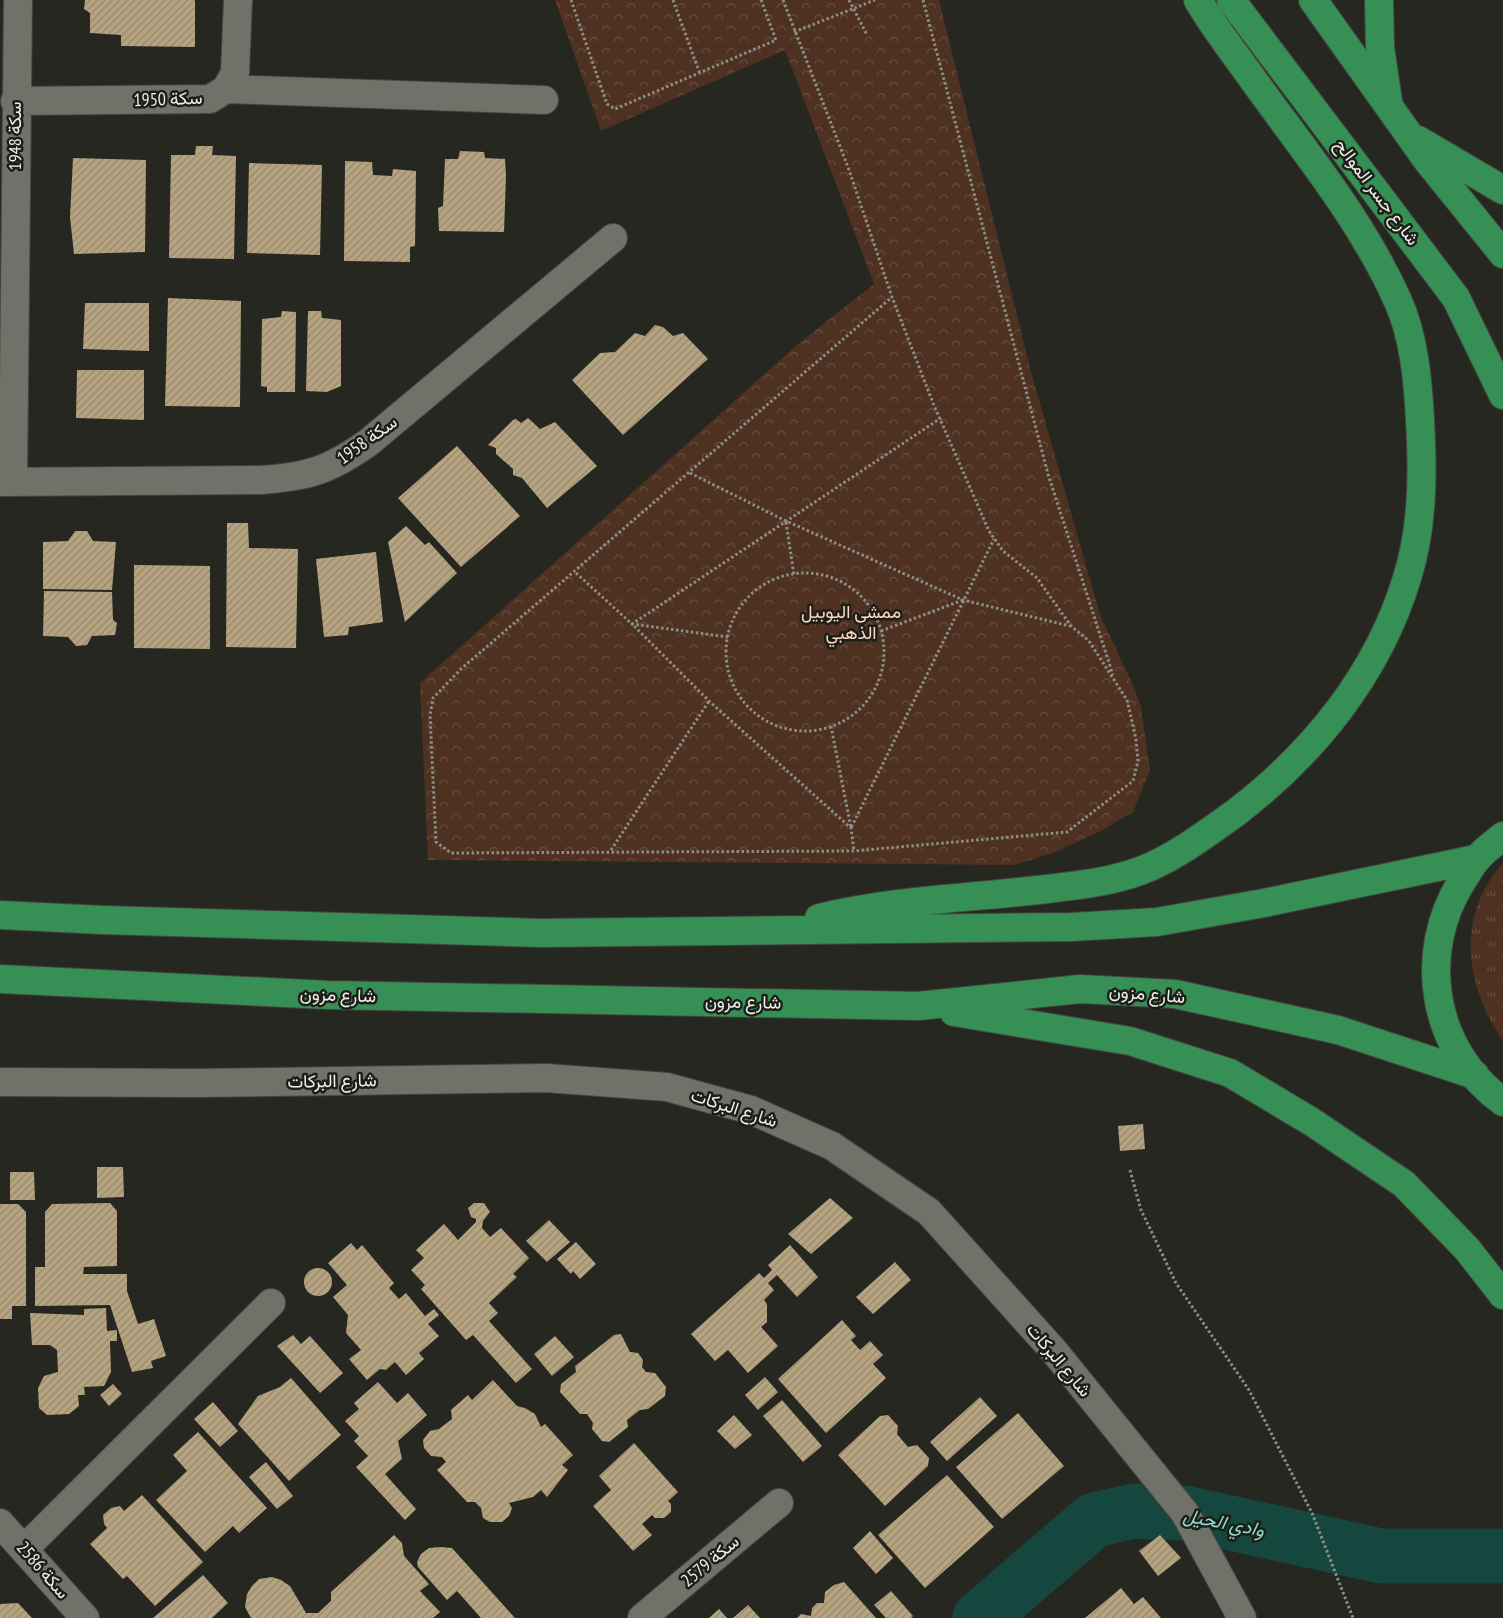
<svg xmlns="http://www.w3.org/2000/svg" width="1503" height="1618" viewBox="0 0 1503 1618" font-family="'PT Sans Narrow',Vazirmatn,sans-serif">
<defs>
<pattern id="grass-tufts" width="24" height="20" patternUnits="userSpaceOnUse" patternTransform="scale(1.25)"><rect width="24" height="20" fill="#4e3120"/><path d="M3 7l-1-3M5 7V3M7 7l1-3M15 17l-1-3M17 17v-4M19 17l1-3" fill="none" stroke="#684f41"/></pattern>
<pattern id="park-crowns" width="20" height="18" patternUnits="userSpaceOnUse" patternTransform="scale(1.25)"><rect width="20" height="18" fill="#4e3120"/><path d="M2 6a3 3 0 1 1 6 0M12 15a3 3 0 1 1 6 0" fill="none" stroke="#684f41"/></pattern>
<pattern id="building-hatch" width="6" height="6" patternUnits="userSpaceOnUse" patternTransform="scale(1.25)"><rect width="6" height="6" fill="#b6a480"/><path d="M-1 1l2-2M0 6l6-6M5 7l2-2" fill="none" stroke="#95886f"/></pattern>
</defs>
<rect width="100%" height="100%" fill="#262720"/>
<path fill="url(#grass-tufts)" d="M1503,863V1041C1465,987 1455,915 1503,863Z"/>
<path fill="url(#park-crowns)" d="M555,0H939L1030,368L1100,615L1133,685L1141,707L1150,770L1133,812L1101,831L1053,853L1014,865L428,860L420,683L798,344L874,284L785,50L601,131Z"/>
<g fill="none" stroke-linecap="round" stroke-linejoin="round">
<path stroke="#16473f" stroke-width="55" d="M980,1618L1094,1520L1134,1511L1185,1513L1381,1556H1503"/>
</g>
<path fill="url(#building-hatch)" d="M85,0H195V47L121,46V35L90,33V13L84,9Z
M196,146H213L212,155L236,156L234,259L169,258L171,155H195Z
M460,151L484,152L485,158L505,159L506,176L504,232L439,231L438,208L443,206L445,159H458Z
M73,158L146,160L145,252L74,254L70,217Z
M345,161L372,162L373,175L392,176L393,169L416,171L415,246L410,247V262L344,261Z
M249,163L322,165L320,255L247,253Z
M168,298L241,301L240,407L165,406Z
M85,303H149V351L83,349Z
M282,311L296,312L295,392H267V387L261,386L262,319L281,317Z
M308,311H321L322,318L341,320V386L327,392L306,391Z
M655,325L663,327L673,336L683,333L708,359L623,435L572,380L600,353L615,352L635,333L645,336Z
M77,370H144V420L76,418Z
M528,418L540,429L555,422L597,466L547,508L522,478L513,475V469L496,454V448L488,445L513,420L516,419L521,423Z
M457,446L520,516L461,567L398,498Z
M227,523H248L249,548L298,549L296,648L226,647Z
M406,526L425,545L429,542L457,573L405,622L388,542Z
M75,531H87L93,541L116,542L112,590L43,589V542L68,541Z
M376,552L383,622L349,627L348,635L324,637L316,559Z
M134,565L210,566V649L134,648Z
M44,591L112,592L113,620L117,623L115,635L92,636L87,645L76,646L68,637L43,636Z
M1143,1124L1145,1149L1120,1151L1118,1126Z
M97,1167H123L124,1197L97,1198Z
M10,1172H34L35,1200H10Z
M830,1198L853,1218L811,1254L788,1234Z
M110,1203L117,1211V1266L84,1267L83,1274H127V1291L138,1324L154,1319L166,1356L151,1361L153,1368L132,1372L110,1305L35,1306V1267H45V1212L52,1204Z
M474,1203H484L490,1212L483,1221L482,1228L490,1237L501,1228L529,1258L513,1274L517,1277L489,1303L498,1313L489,1321L532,1369L516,1383L473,1335L466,1340L421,1289L425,1285L411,1270L424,1258L416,1250L444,1224L458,1240L476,1222V1219L471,1217L468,1208Z
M0,1204H18L26,1212V1306H12V1319H0Z
M549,1220L570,1242L547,1262L526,1241Z
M576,1242L596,1264L580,1279L573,1271L571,1274L557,1259Z
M351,1243L357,1250L362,1245L394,1283L389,1288L399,1299L406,1293L425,1316L434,1309L439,1315L428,1324L439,1336L419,1353L424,1359L406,1375L395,1362L386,1370L380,1369L367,1380L349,1359L361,1350L346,1333L348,1315L333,1297L347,1285L328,1263Z
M790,1245L818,1277L797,1297L777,1275L768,1283L774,1290L764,1300L767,1304V1322L761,1327L778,1346L748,1373L728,1350L715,1361L691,1334L759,1273L764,1278L772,1270L768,1265Z
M895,1262L911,1280L873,1314L856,1297Z
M304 1282a14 14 0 1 1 28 0a14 14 0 1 1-28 0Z
M106,1308L107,1331L117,1330V1341H110L111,1372L104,1386L84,1387L85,1395H78L79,1406L69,1414L47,1415L39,1408L38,1388L44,1376L58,1372L57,1350L50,1345H32L30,1313L84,1315V1309Z
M842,1320L856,1336L851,1340L860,1350L870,1341L883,1355L873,1364L886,1378L826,1433L778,1379Z
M621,1334L630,1352L638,1353L643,1360L642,1367L646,1372L655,1373L666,1387L665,1396L648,1409L640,1410L627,1420L628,1427L609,1442L602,1441L592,1429L593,1423L587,1414H580L560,1392L561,1384L576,1372L575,1366L614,1335Z
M293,1335L301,1344L310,1336L343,1373L320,1393L277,1346Z
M555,1336L574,1357L552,1376L534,1354Z
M765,1377L778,1392L758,1410L745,1395Z
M291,1378L341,1435L289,1481L238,1424L258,1396L280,1387Z
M493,1380L517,1406L525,1408L535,1414L541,1427L545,1424L573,1455L562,1465L568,1470L547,1497L541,1490L533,1497L509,1503L512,1508L509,1516L502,1522H490L483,1518L481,1508L475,1502H467L437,1470L446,1462L442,1457L431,1456L424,1448L423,1440L430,1431L439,1429L452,1419L451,1410L468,1395L472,1400Z
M378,1382L397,1403L408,1393L427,1415L398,1441L402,1459L385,1474L416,1509L405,1520L356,1467L368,1456L354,1441L359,1436L345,1421L359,1409L354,1403Z
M113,1384L122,1394L109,1406L100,1395Z
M980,1397L997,1416L947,1461L930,1442Z
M782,1400L822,1446L803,1462L763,1416Z
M213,1402L238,1431L220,1447L194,1419Z
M1018,1413L1064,1466L1002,1519L956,1467Z
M734,1415L752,1435L735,1449L717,1431Z
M888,1415L898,1426L897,1434L908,1447L917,1445L929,1458L928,1466L885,1506L838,1455L880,1416Z
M198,1432L267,1508L239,1533L233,1526L205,1552L156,1500L187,1471L173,1455Z
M634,1443L678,1492L668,1501L671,1504V1512L664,1518H655L652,1515L642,1524L652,1535L633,1551L593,1506L611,1490L599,1476Z
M266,1462L293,1496L277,1509L249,1477Z
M947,1475L994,1527L925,1588L878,1535Z
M142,1495L203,1562L155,1606L127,1576L123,1579L90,1544L107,1528L104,1524L103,1515L111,1508L120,1506L124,1511Z
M870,1531L893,1558L876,1574L853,1548Z
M394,1535L402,1543L404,1556L429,1584L420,1591L440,1612L433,1618H251L245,1607L247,1594L252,1586L259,1579L272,1577L281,1580L290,1586L306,1613H318L331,1601V1592Z
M1160,1535L1181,1558L1158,1576L1139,1551Z
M441,1547L452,1548L515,1618H481L457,1591L447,1600L418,1567L417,1562L421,1554L429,1548Z
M203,1575L228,1603L212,1618H153Z
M844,1582L876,1618H797L801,1614L811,1616L812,1608L817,1603H824L825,1592L834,1585Z
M1121,1588L1134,1604L1143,1597L1161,1618H1085Z
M891,1591L913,1616L911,1618H886L874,1605Z
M18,1603L32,1618H0V1604Z
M748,1605L760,1618H733Z
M719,1609L727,1618H709Z"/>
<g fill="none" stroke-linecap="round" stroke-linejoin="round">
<defs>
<path id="minor" d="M226,89L544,100
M15,101L210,99L226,89L235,73L238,0
M0,482L260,480C308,477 330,470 369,442L613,238
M13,482L18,0
M0,1082L196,1083L546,1078L667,1087L751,1110L832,1146L929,1212L1054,1351L1185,1513L1242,1618
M0,1523L85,1618
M25,1548L271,1303
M642,1618L779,1503"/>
<path id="major" d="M1231,0L1456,298L1503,395
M1313,0L1427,160L1503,254
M1379,0L1380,47L1388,102
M1418,140L1503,190
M1503,836C1494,844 1484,850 1477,859C1471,865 1467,874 1462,881C1416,954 1432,1051 1503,1102
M0,915L103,920L540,933L1071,927L1157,922L1264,903L1476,859
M819,918C890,901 965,898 1038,890C1072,886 1107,883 1140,871C1173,859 1206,834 1234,814C1313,754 1378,674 1407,578C1423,528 1423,473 1420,420C1418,381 1414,335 1397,299C1360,217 1301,147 1249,74C1232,50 1213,26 1198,0
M0,979L328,995L918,1006L1080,989L1175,994L1338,1030L1475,1075
M954,1012L1130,1041L1230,1073L1312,1122L1404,1184L1467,1249L1503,1295"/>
</defs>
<use href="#minor" stroke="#444640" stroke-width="30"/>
<use href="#major" stroke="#444640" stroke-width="30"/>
<path stroke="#8c8e88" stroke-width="3" stroke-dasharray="2.5 2.5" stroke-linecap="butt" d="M571,0L607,104L615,109L776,40L761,0
M673,0L700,74
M783,0L848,167L892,297L933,403L989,531L1003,551L1037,578L1071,626L1089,641L1127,700L1136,739L1138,761L1133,781L1067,832L854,851L451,853L436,842L430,715L433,698L461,669L892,297
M849,0L867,35
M923,0L1048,474L1113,675
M794,32L875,0
M690,473L786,521L963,600L1070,626
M786,522L794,575
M576,573L632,624L941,418
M726 652a79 79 0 1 1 158 0a79 79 0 1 1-158 0Z
M881,631L963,600
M728,637L632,624L709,701L851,828L854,851
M831,726L851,828L994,539
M611,850L709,701
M1130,1170L1141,1210L1176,1283L1249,1390L1312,1513L1353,1618"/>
<use href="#minor" stroke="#707269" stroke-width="28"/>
<use href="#major" stroke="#368f55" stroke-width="28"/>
</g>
<g text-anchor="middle" stroke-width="5" stroke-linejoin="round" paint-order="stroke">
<g font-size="18" fill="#edefea" stroke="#1c1e17">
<text transform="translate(168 99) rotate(-2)" y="6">سكة 1950</text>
<text transform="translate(15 136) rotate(-90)" y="6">سكة 1948</text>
<text transform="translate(1377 192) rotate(53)" y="6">شارع جسر الموالح</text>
<text transform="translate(367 440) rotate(-36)" y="6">سكة 1958</text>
<text transform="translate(1147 994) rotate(5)" y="6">شارع مزون</text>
<text transform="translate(338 995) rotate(2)" y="6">شارع مزون</text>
<text transform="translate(743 1002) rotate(1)" y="6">شارع مزون</text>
<text transform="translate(332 1081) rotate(-1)" y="6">شارع البركات</text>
<text transform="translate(734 1108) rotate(18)" y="6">شارع البركات</text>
<text transform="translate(1059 1360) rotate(50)" y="6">شارع البركات</text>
<text transform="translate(710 1561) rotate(-40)" y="6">سكة 2579</text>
<text transform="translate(43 1570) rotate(49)" y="6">سكة 2586</text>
</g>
<g font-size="18" fill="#fdd9c3" stroke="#1c1e17">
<text x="851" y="618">ممشى اليوبيل<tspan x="851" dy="21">الذهبي</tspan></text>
</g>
<g font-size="19" font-style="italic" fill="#8bddce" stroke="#1c1e17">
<text transform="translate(1224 1522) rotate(11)" y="7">وادي الحيل</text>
</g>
</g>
</svg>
